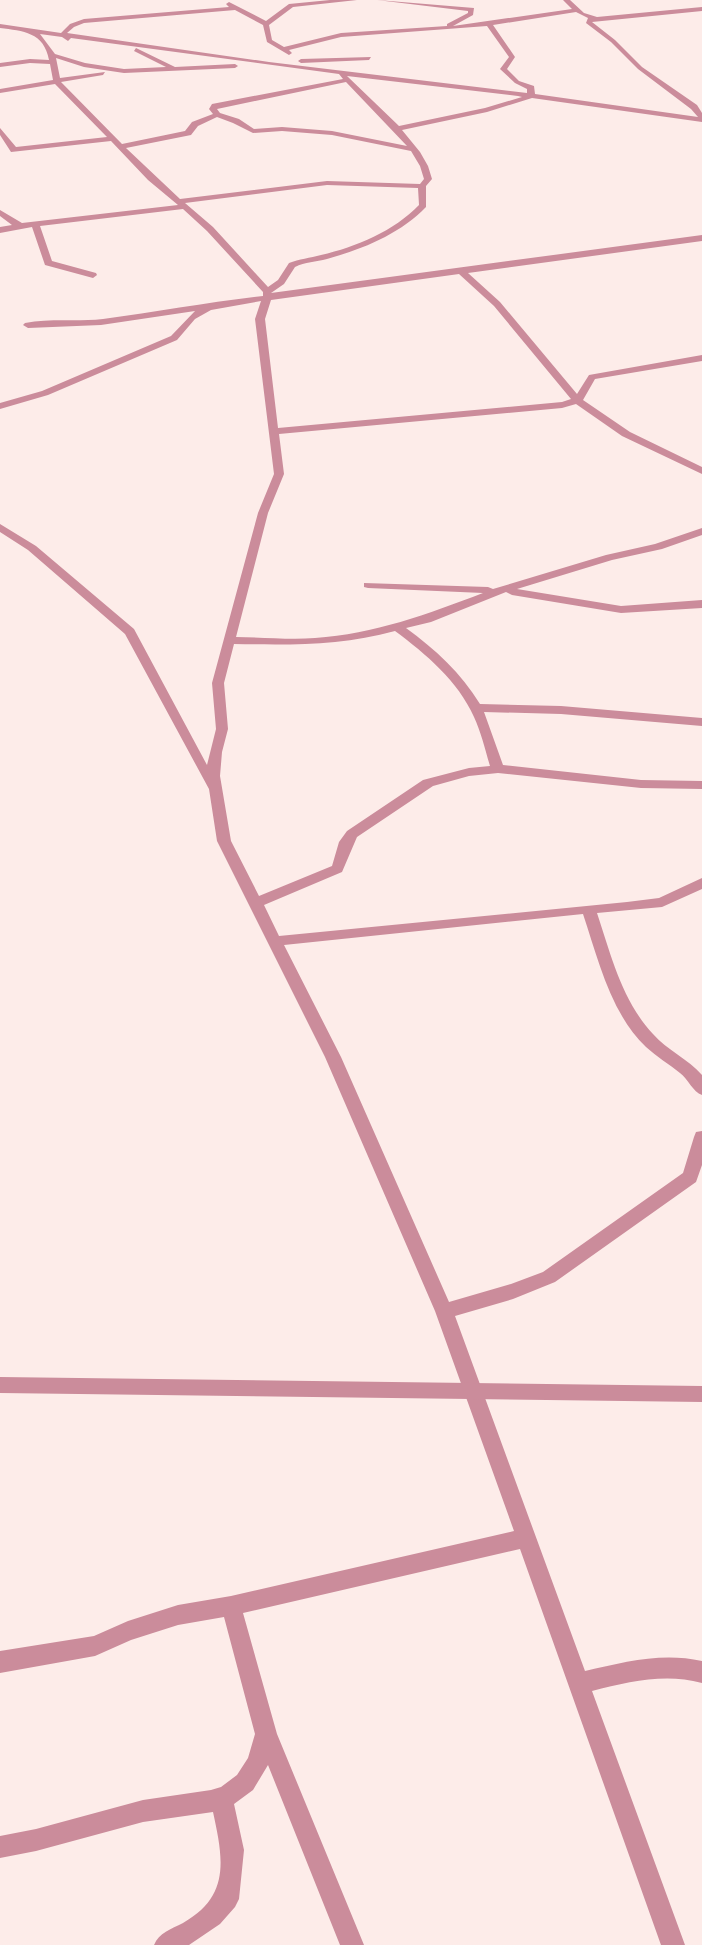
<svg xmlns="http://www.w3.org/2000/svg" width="702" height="1945" viewBox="0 0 702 1945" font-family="Overpass,sans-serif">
<rect width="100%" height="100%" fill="#fdece9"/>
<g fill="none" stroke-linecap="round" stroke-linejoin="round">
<path fill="#cb8c9b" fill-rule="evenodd" d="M330,0H357L293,7L269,25L272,40L284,47L341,33L447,26V24L468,13V11L377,0L474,8L473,15L453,26L572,9L563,0H570L584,13L597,17L702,7V11L592,22L615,40L642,67L697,105L702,113V122L532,98L487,112L402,130L420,152L428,166L432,179L426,186V207C400,234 363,249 327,259C316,262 305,262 295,267L284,284L271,293L702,235V241L468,273L500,302L577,394L589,375L702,355V361L595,379L583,400L630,432L702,467V474L622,436L576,404L562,408L279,434L284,474L268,513L236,637C262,637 289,640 315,638C374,634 428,614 483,593L368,588L364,587V583L488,587L493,589L606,555L655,544L702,528V535L662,549L612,560L517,589L621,606L702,600V608L621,613L512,595L506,592L431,622L406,628C435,649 461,673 480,704L561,706L702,718V726L561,714L484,712L503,765L641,780L702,781V789L641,788L498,773L469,776L433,786L357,837L342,872L264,905L279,936L627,902L659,898L702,878V889L662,907L597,913C611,955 622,1001 653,1034C667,1050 688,1059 702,1075V1095C693,1092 688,1079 680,1073C669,1064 657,1057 646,1047C611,1014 598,959 583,914L284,945L341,1057L449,1302L511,1284L543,1272L683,1173L694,1137L696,1132L702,1131V1165L696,1182L555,1282L513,1299L455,1316L585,1671C624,1662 662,1652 702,1661V1683C664,1673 629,1682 592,1691L685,1945H661L520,1549L243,1613L277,1734L364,1945H340L268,1765L253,1790L234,1804L244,1850L239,1899L235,1907L220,1924L189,1945H154C159,1933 171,1929 183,1923C231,1896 223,1858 213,1812L143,1822L36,1851L0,1858V1836L36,1829L143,1800L211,1790L221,1787L237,1775L248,1758L255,1734L224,1617L178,1625L131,1640L95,1656L0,1673V1651L94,1636L128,1621L178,1605L231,1596L514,1531L435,1311L325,1057L217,841L209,789L125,634L28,550L0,532V524L36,546L134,629L207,765L216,729L212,683L258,513L274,474L255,319L261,301L211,310L195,319L177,340L48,395L0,409V403L42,391L171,336L195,311L101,325L28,328L23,325L25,323C50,318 77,322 103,319C157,312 209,302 263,296V292L207,231L183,209L40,226L52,261L96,273L97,275L93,278L45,265L32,227L0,233V227L12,225L0,216V210L22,223L178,205L148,180L111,141L11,152L0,135V128L16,147L107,137L55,84L0,93V89L53,80L50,64L30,63L0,67V63L30,59L49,60C44,32 23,31 0,28V24L61,33L70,24L84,19L229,7L226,4L229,2L266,21L289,4ZM235,10L263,25L267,42L289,55L292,53L289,50L341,37L487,26L509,57L500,69L515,83L527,89V93L269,62L67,33L74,27L84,23ZM576,12L588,18L586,23L611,42L638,69L691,109L698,117L535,94L534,86L519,81L507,69L515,57L493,25ZM40,34L62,37L68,41L71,38L339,74L343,79L212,104L209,109L213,114L192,122L185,131L122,144L61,82L103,75L105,72L60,78L56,58L84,67L124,73L235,68L238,66L235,64L175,67L136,48L134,51L166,67L124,69L85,63L55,54ZM347,76L518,96L522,97L485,108L399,126ZM346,82L407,146L332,131L282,127L254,129L239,119L220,113L217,109ZM217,117L233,123L253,133L282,131L332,135L411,151L420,166L424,179L420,184L327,181L180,199L126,148L191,135L198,126ZM327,185L418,188L419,205C394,231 356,247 321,255C310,258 299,259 289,263L278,280L268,287L213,227L185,203ZM459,274L494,306L571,399L562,402L278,428L265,319L271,300ZM395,631C426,654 458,681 474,717C481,732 485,749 490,766L469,768L423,780L347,831L339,842L332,866L259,896L231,841L220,776L222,752L228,729L224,683L234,644C290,645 341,646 395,631Z
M371,57L369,60L301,63L298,61L301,59Z"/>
<path fill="#cb8c9b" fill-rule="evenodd" d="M0,1377L702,1386V1402L0,1393Z"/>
</g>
</svg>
